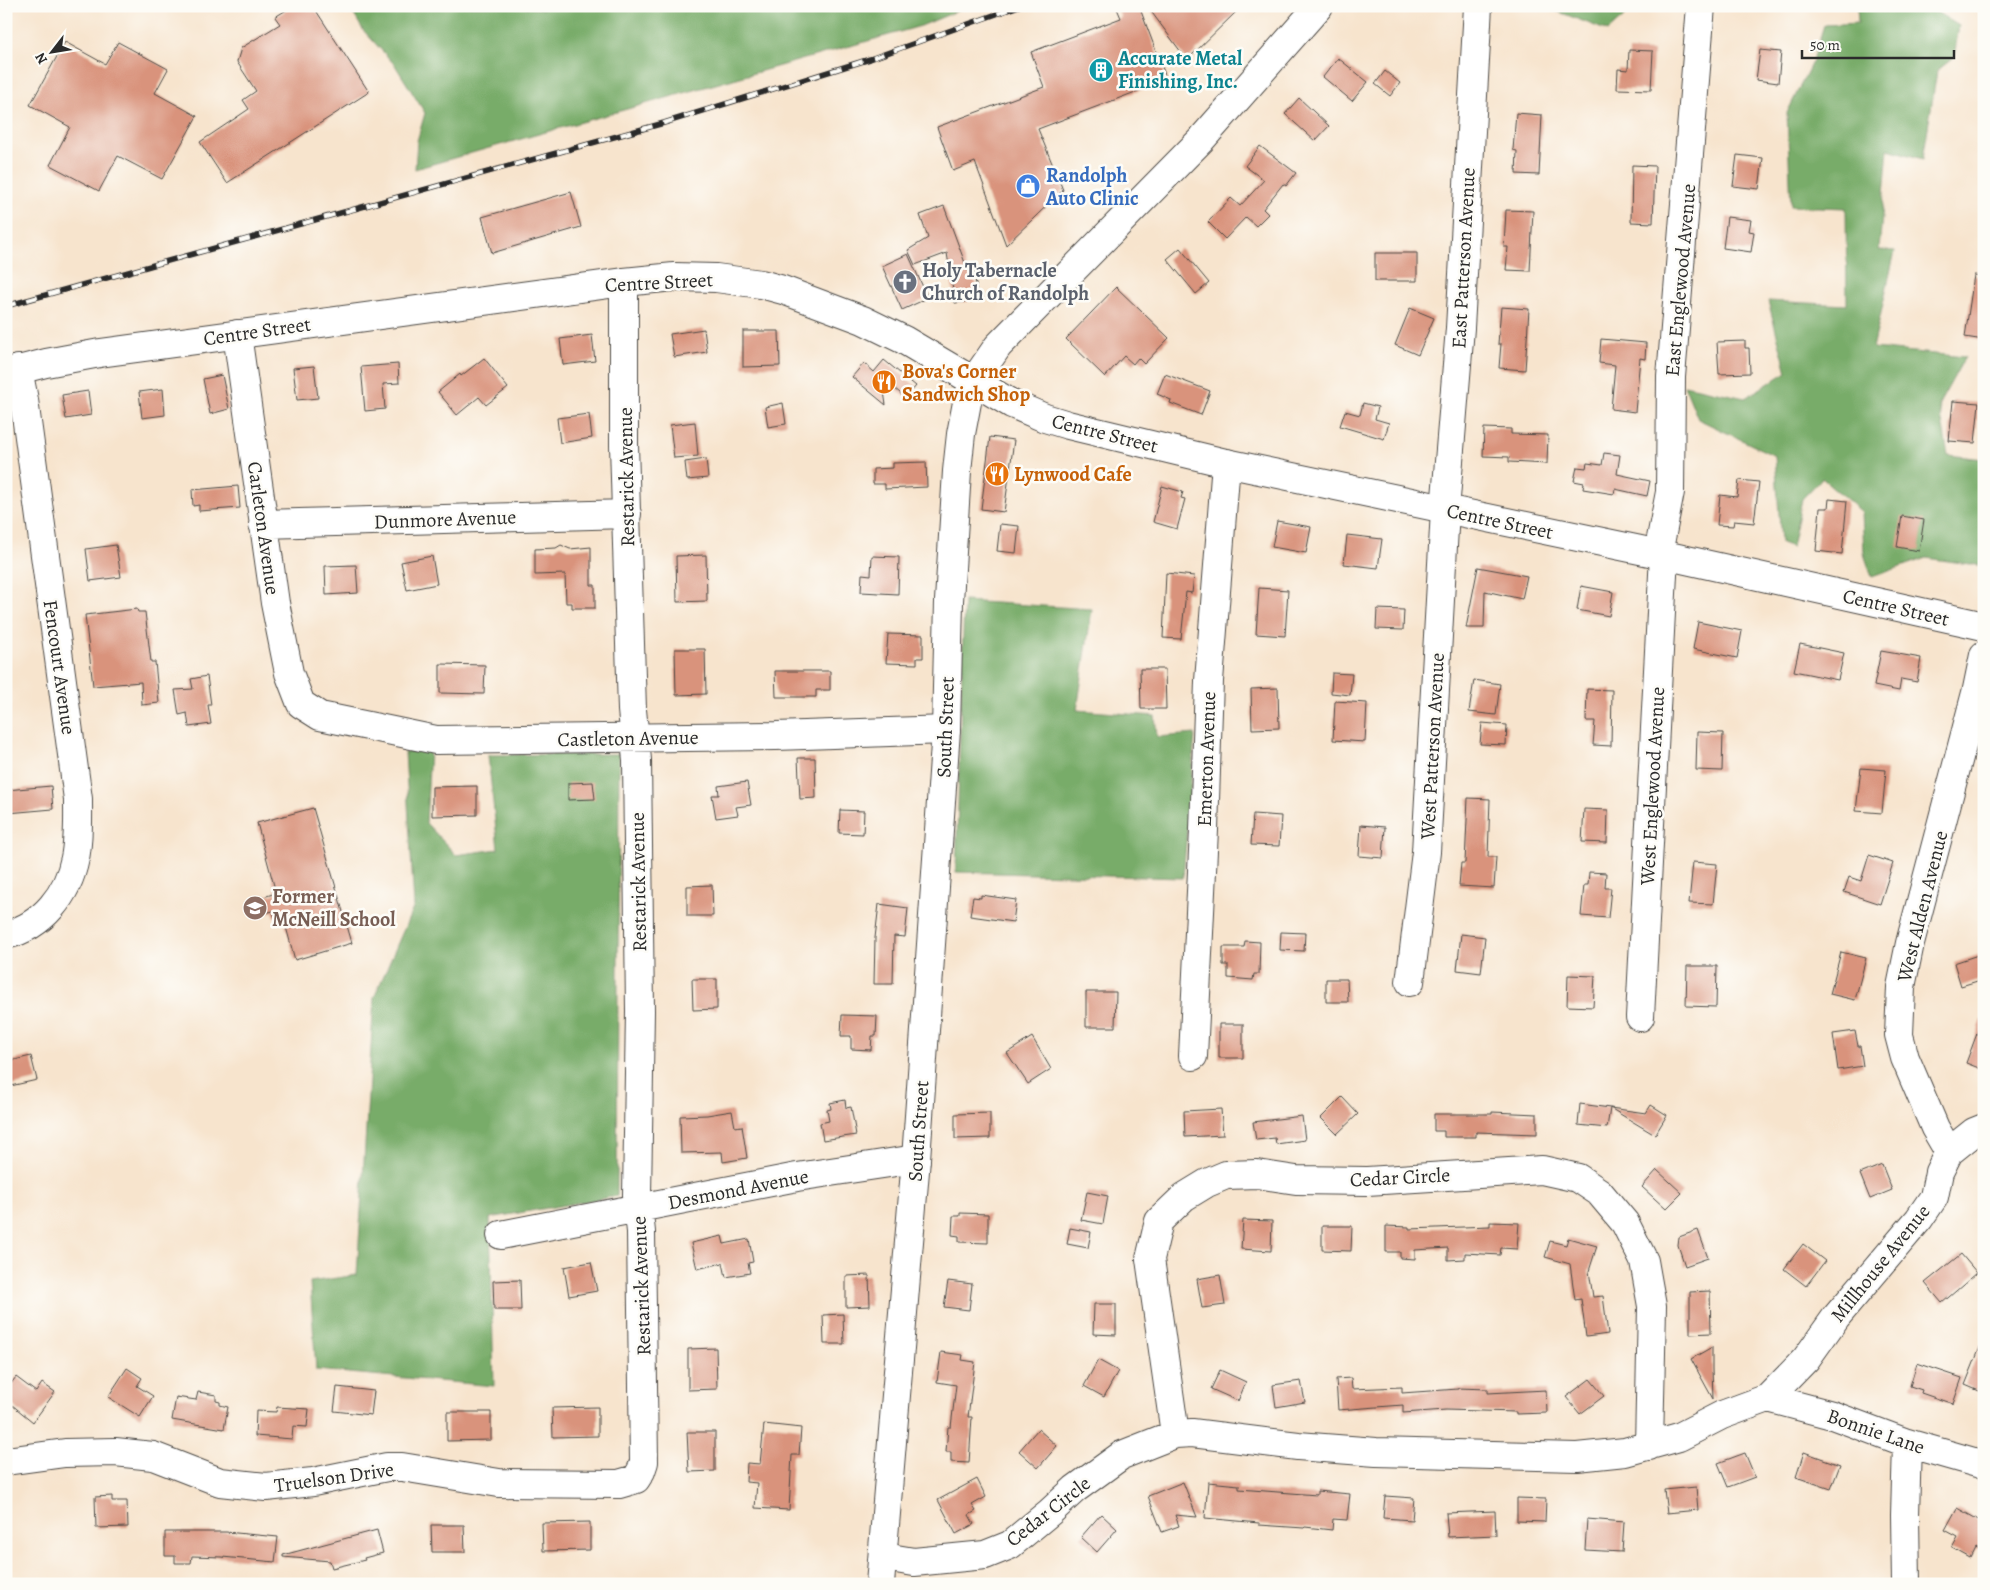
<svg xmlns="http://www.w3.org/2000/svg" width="1990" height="1590" viewBox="0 0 1990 1590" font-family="Alegreya,serif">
<rect width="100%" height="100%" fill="#fdfcf7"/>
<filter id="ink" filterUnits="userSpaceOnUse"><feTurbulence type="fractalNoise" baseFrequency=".02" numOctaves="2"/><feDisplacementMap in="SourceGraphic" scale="10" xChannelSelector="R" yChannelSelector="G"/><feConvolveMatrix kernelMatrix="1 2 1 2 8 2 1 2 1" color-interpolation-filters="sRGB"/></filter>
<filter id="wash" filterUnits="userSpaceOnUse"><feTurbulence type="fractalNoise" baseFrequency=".0096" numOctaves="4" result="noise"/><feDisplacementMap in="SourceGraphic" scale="20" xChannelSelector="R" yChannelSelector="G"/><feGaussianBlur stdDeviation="1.12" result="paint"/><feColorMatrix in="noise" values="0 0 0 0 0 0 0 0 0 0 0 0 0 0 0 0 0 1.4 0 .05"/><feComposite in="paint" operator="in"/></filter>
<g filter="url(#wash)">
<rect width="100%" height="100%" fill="#f7e4cd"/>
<path fill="#78ac69" stroke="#526c4a" d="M349,6H515L543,9L546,6H969L921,26L415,169L417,141L425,113L395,65L363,30Z
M1544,6H1634L1635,7L1608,31Z
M1857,6H1927L1959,26L1954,57L1937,71L1923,159L1888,149L1879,250L1895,251L1873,348L1965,357L1939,404L1948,455L1984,459V566L1926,558L1872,577L1864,554L1862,512L1822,478L1802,499L1792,547L1781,543L1775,456L1698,419L1684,385L1745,398L1787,372L1768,301L1847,305L1846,208L1791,206L1787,113L1813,60L1824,25L1858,23Z
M964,601L1092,609L1077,710L1155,716L1157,737L1195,734L1183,878L956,872Z
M430,750L426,823L456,855L498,849L488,755L619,754L617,1196L490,1218L494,1386L316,1370L310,1282L357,1275L374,998L414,906L405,752Z"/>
<g id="blocks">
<path fill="#d9937b" d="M293,6H313L369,92L227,183L200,142L249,109L243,100L256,91L237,62L241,48L280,24L275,17Z
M1116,6H1139L1167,80L1038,129L1063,190L1006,245L975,162L953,171L937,127L1044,87L1031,52L1121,18Z
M1147,6H1242L1187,60Z
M65,42L105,64L118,42L168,69L155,93L197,116L162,179L118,156L99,191L50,165L70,127L30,105Z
M1629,50L1653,51L1651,90L1617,89L1618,69L1628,70Z
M1760,50L1781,52L1778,83L1756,80Z
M1338,58L1368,82L1352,101L1323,77Z
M1385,71L1400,83L1390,96L1375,84Z
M1299,98L1329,126L1315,141L1285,114Z
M1516,113L1542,115L1539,175L1516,174L1517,151L1513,150Z
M1260,146L1296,173L1286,186L1283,184L1263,209L1268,214L1256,226L1246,217L1225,239L1208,222L1231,198L1240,206L1264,180L1245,166Z
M1737,155L1763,158L1759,189L1733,186Z
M1632,165L1655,166L1653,223L1631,222Z
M571,192L581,227L492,253L482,217Z
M944,206L968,271L974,270L978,300L955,303L947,253L915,265L908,250L928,238L920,215Z
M1506,210L1533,211L1530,271L1506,270L1508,247H1504Z
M1727,217L1751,220L1749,231L1754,232L1751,252L1723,248Z
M1180,248L1209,283L1196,294L1167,259Z
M1375,253H1417V281H1375Z
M908,254L928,298L902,310L882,266Z
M1974,275L1984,276V340L1965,337Z
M1116,287L1169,338L1144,364L1138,358L1133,364L1124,356L1105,377L1066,339Z
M1501,307L1529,309L1525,370L1499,368L1501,344H1498Z
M1410,308L1434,318L1418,355L1395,345Z
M704,329L707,352L674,357L670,334Z
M743,331H779L780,366L743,367Z
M592,335L595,361L563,365L560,339Z
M1601,339L1646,343L1645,359L1640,358L1635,412L1611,409L1615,365L1599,363Z
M1745,341V348H1749L1750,373L1719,374L1717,342Z
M484,358L508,388L486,405L479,397L457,415L438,392L460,374L461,376Z
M884,360L916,386L906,398L882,378L886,405L852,377L864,363L874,372Z
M398,364L399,383L383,384L385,409L365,411L361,367Z
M314,366L318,398L297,400L293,368Z
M1165,374L1210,391L1201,415L1170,403L1171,400L1157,394Z
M222,375L229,409L210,414L203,379Z
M163,389L165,415L142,418L139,392Z
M88,391L91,415L66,419L62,395Z
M1953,401L1979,403L1975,443L1949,441Z
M783,403L786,424L768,427L765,407Z
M1363,403L1378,407L1375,419L1389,423L1384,439L1340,426L1345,411L1360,415Z
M589,414L592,438L560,443L557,418Z
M695,422L698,456L674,458L670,425Z
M1484,428L1511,429V434L1548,435L1547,464L1509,462V457L1483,456Z
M990,437L1014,440L1004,512L981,509Z
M1604,453L1620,455L1617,474L1650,481L1647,496L1615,489L1614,494L1583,489L1584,483L1574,481L1577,467L1586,468L1587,463L1602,465Z
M706,459L708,478L687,480L685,462Z
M926,462L927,487L885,489V484H873V469L893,468V463Z
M1739,480L1759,482L1754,523L1734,521L1733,526L1717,525L1720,495L1737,497Z
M238,486L240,508L199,511V505L193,506L192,490Z
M1162,486L1183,492L1181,498L1185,499L1177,529L1153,522Z
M1829,499L1847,501L1842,554L1816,551L1820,508H1828Z
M1902,516L1924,520L1919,551L1897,547Z
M1277,521L1311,527L1306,553L1272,547Z
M1000,524L1019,526L1016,553L997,551Z
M1347,535L1382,539L1378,568L1344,564Z
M116,545L121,577L90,581L86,549Z
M561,545L570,549L591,547V585H595V608H572V603H566L565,574L535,575V549L556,548Z
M706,555L707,601L677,602L676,556Z
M432,556L437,584L407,590L401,562Z
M872,556L899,557L898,594L861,592L862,574L871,575Z
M356,565L358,593L326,595L325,566Z
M1478,567L1527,576L1522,599L1485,591L1484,628H1466Z
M1166,573L1194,576L1192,593L1186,592L1181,639L1163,638Z
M1581,586L1613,592L1609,616L1577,610Z
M1259,588L1288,590L1285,636L1256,634Z
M137,609L138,612H145L151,662H155L159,703L142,705L141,682L93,686L85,615Z
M1377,609L1404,610L1403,630L1376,629Z
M1698,622L1742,631L1737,658L1693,649Z
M888,634L923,635V658H917V664L886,663Z
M1800,644L1844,653L1838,680L1794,671Z
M675,649H705L706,694L676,695Z
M1881,651L1921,658L1917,682L1901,679L1899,691L1874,686Z
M440,664L485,665L484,694L440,693Z
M1140,669H1165L1166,709H1141Z
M775,671H830V690H816V697H776Z
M1332,673L1352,674L1350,695L1331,693Z
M207,676L211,705H208L211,724L189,727L187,713L179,715L175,690L193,689L191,679Z
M1474,680L1500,684L1496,715L1469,712Z
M1278,688L1279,728L1252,729L1251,689Z
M1587,689L1612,690L1611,746L1593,745L1595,721H1586Z
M1335,701L1367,703L1365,742L1333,740Z
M1482,723L1507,725L1506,745L1480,744Z
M1697,732L1723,733L1722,771L1696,770Z
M798,758H815L816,798L800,799Z
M1861,768L1886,770L1882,813L1856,811Z
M593,782L595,799L568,800V783Z
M747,782L751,805L736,807L738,815L716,818L712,795H719L718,786Z
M51,786L53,809L8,813L6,790Z
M477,786V815L432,816V787Z
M1468,798L1490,799L1488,857H1496L1494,888L1459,886L1461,863H1465Z
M313,808L352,943L295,960L283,916L275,918L273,911L261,914L257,899L276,893L257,823Z
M1584,809L1608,810L1607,843L1582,842Z
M840,810L864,811L863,834L839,833Z
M1253,814L1281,816L1279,846L1251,845Z
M1361,825L1385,827L1383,858L1359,856Z
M1869,855L1893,863L1880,904L1844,892L1849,877L1861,881Z
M1693,862L1717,864L1713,904L1689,903Z
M1589,872L1606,873L1605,888H1611L1608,918L1581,916L1584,885H1588Z
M712,885L713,916H687V886Z
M981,895L1016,900L1013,922L970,916L973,897L981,898Z
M879,904L908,908L905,937L894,936L893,984H874L875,938Z
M1281,932L1305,933L1304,951L1280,950Z
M1461,934L1485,937L1481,973L1457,970Z
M1245,941L1260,942L1259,974H1254L1253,980L1228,978V965H1223V947H1244Z
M1841,952L1866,958L1855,1000L1830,994Z
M1984,953V979L1961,986L1954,963Z
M1687,966H1717L1716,1007L1686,1006Z
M1568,975L1595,976L1593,1007L1567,1006Z
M692,979H717V1009L693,1010Z
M1326,979H1347L1348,1002H1326Z
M1086,992H1116L1115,1027H1086Z
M842,1015L877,1016L876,1036H872L871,1050L851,1049V1036H841Z
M1982,1020H1984V1070L1966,1063Z
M1219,1024H1243V1058H1219Z
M1855,1031L1858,1046H1860L1863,1066L1838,1070L1833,1034Z
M1032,1037L1051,1069L1028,1084L1007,1053Z
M31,1056L37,1080L6,1087V1062Z
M1342,1097L1358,1114L1337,1134L1321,1118Z
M845,1100L846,1108L851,1107L856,1135L823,1140L820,1123L829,1121L827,1110L831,1109L830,1103Z
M1580,1104L1610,1108L1607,1128L1578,1125Z
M1651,1105L1667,1115L1655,1135L1610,1108L1646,1113Z
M1221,1109L1223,1135L1185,1137L1184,1111Z
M732,1111L735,1127L742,1126L747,1158L723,1162L722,1152L681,1153L680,1116L707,1115Z
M1492,1112L1537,1114V1134L1476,1132V1137H1444V1131H1434V1114H1492Z
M990,1113V1138L955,1139V1114Z
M1302,1116L1305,1140L1276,1144L1275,1138L1256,1140L1253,1122Z
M1882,1165L1892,1190L1870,1199L1860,1174Z
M1657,1170L1682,1193L1666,1209L1642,1187Z
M1087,1192L1108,1196L1103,1224L1081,1220Z
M960,1213L988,1214V1243L959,1242V1236L952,1235L953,1216H960Z
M1243,1220L1272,1221L1271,1251L1241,1249Z
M1490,1222L1519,1223L1517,1249L1501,1248L1500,1255L1465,1253V1259L1448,1260V1248L1415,1250V1259L1400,1258V1252H1386V1226L1409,1227V1229L1490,1226Z
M1322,1226H1352L1351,1251L1322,1250Z
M1070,1228L1091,1232L1088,1248L1067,1244Z
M1698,1230L1708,1258L1685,1266L1678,1245L1679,1237Z
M722,1236L724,1244L749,1239L753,1262L748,1263L750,1273L726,1277L723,1263L697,1269L691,1243Z
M1568,1238L1597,1246L1589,1271L1593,1297L1603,1296L1608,1334L1586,1337L1581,1299L1575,1300L1570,1264L1545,1257L1550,1241L1566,1245Z
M1803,1244L1825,1261L1806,1286L1784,1269Z
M1961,1254L1977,1273L1942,1303L1925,1283Z
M591,1262L597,1291L569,1296L564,1267Z
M869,1275L870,1306L846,1307V1276Z
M1220,1275L1225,1305L1202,1308L1197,1279Z
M520,1280L521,1310H494L493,1281Z
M948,1281L972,1284L969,1310L944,1307Z
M1710,1291L1711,1333L1690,1334V1292Z
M1094,1304H1116V1335L1093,1334Z
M843,1314L844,1344H824L823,1315Z
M1983,1340H1984V1393L1965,1385Z
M1712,1347V1369L1713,1399L1691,1359Z
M716,1348L717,1389L688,1390V1349Z
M941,1352L963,1355L962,1360L975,1362L968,1417H972L969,1463L951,1462V1452H946L948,1427H951L956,1385L937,1382Z
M1098,1360L1118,1371L1104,1397L1084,1386Z
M1917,1363L1962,1378L1953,1404L1921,1393L1922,1390L1910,1386Z
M127,1368L142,1378L137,1386L153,1396L140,1417L108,1397Z
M1220,1370L1246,1382L1238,1401L1211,1389Z
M16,1377L36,1392L42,1383L55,1392L33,1422L6,1400V1390Z
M1351,1378L1352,1389L1402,1387V1393L1458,1389V1388L1488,1389V1393L1546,1390L1547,1413L1516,1414V1412L1446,1410L1403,1413V1405L1338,1410L1336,1379Z
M1590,1379L1604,1396L1580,1414L1566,1397Z
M1301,1381L1305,1402L1276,1407L1273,1385Z
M337,1387L374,1391L371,1415L334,1411Z
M198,1392L216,1395V1401L220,1402V1405L228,1407L224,1429L172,1420L176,1397L196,1400Z
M277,1407L309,1409L307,1427L293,1426L292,1439L255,1436L256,1411L276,1412Z
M598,1407V1436L553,1437L552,1408Z
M447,1412H491V1440L447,1441Z
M764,1424L801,1428L799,1455H792L789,1510L755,1508L757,1483L746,1482L747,1463L760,1464Z
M1038,1429L1057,1446L1038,1468L1019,1451Z
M687,1432H715V1471L689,1472Z
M1804,1452L1840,1465L1831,1489L1796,1477Z
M1745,1453L1755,1477L1728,1487L1718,1463Z
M977,1479L986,1497L972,1505L976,1511L969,1515L974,1524L956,1534L938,1500Z
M1183,1482L1197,1517L1175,1515L1179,1526L1162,1532L1148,1496Z
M1208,1482L1239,1485V1489L1317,1495V1491L1350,1494L1347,1520L1333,1519L1332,1530L1305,1527L1304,1528L1259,1525V1523L1205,1518Z
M1696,1487L1698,1510L1667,1513L1664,1490Z
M112,1496V1501H127L128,1527L96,1528L95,1497Z
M1385,1496L1414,1498L1412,1520L1383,1518Z
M1517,1498L1546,1499L1545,1522L1517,1521Z
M1957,1508L1984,1523V1553L1975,1548L1970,1558L1952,1548L1958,1537L1945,1530Z
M1495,1511L1496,1535L1448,1537L1446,1513Z
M1101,1514L1117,1529L1097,1552L1081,1537Z
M1587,1519L1624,1522L1622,1552L1585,1550Z
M590,1522V1550L543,1551L542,1523Z
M431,1525H464L465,1552H432Z
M377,1530L383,1553L364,1558L365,1560L332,1568L330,1561L283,1557V1555Z
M165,1532H226L278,1537L275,1562L222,1557L192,1556L191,1563H175V1556H165Z"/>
</g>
</g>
<g filter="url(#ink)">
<use href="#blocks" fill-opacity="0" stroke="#4a4743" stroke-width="1"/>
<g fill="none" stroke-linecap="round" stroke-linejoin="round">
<defs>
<path id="minor" d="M237,334L275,603L289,673L301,704L320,716L436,740L776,736L946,730
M263,524L627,514
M1658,554L1670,492L1671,377L1701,6
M6,935C43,926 68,894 75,858C79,839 78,819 78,799L24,400L18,369
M1410,982L1426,852L1445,510L1460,328L1478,6
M1640,1017L1664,555
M1193,1056L1204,830L1209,681L1226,463
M1949,1152L1935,1128L1905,1058L1899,1035L1901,987L1910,943L1977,689L1984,655
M501,1235L797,1177L916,1159
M1768,1398L1832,1415L1907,1443L1984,1465
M1175,1434L1150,1259L1159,1221L1184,1197L1207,1183L1226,1175L1257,1174L1296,1180L1367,1181L1542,1170L1578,1178L1599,1192L1625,1223L1644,1261L1652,1306L1649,1446
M6,1461L65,1453L115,1452L153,1456L220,1482L266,1487L313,1482L387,1467H402L499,1483L619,1484L636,1479L641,1471L644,1462L641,1232L637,1195L640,1011L637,760L632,710L624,445V282
M884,1557L914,1562L985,1555L1010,1545L1050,1512L1075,1489L1122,1455L1175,1434L1192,1433L1298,1446L1376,1452L1577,1457L1625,1452L1679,1437L1722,1415L1768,1398L1806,1359L1836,1317L1919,1219L1934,1197L1939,1172L1949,1152L1974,1132L1984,1128
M1906,1584L1905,1515L1907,1443"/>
<path id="major" d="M6,373L46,363L100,353L624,282L674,277L716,278L761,284L783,290L863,320L904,340L1012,404L1045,418L1068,425L1226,463L1664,555L1984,626
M880,1584L916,1159L946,730L949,601L957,471L961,434L968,397L978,375L998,346L1200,141L1319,6"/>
</defs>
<use href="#minor" stroke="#4a4743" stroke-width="30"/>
<use href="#major" stroke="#4a4743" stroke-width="30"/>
<use href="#minor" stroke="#fff" stroke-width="28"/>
<use href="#major" stroke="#fff" stroke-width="28"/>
<defs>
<path id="rail" d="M6,306L664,123L870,59L1019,6"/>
</defs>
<use href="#rail" stroke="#2b2b2b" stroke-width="5.5"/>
<use href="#rail" stroke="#fdfcf7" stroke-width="4" stroke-dasharray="11" stroke-linecap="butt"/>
</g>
</g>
<defs>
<symbol id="building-disc" viewBox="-11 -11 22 22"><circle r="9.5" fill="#0f9aa8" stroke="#fdfcf7"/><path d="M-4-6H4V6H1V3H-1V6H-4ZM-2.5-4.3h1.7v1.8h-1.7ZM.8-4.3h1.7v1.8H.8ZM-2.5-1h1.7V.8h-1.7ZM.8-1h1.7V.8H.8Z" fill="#fff"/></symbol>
<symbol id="shop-disc" viewBox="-11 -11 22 22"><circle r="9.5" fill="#3f7fe0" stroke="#fdfcf7"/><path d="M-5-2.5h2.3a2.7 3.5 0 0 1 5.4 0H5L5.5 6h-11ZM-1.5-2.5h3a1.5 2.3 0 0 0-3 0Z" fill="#fff"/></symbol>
<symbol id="church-disc" viewBox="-11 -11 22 22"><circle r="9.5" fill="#6b7280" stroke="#fdfcf7"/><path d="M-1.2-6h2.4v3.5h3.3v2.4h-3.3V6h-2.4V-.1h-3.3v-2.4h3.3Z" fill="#fff"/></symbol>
<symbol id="restaurant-disc" viewBox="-11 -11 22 22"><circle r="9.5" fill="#e8710a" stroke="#fdfcf7"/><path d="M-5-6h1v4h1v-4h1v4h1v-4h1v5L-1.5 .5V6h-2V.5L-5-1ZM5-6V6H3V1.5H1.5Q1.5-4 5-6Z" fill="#fff"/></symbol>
<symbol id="school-disc" viewBox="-11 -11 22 22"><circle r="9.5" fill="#8d6e63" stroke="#fdfcf7"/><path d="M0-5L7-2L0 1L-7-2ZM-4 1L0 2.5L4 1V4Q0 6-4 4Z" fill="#fff"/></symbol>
</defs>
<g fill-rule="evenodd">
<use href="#building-disc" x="1087" y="56" width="28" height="28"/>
<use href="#shop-disc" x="1014" y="172" width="28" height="28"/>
<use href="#church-disc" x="891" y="268" width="28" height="28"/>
<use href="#restaurant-disc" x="870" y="368" width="28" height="28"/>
<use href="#restaurant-disc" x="983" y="460" width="28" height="28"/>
<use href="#school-disc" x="241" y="894" width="28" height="28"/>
</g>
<g text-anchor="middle" stroke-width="5" stroke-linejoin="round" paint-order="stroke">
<g font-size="20" font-weight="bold" fill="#0d838f" stroke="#fdfcf7" text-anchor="start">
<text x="1118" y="65">Accurate Metal<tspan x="1118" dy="23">Finishing, Inc.</tspan></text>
</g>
<g font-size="20" font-weight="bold" fill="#366cbe" stroke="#fdfcf7" text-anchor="start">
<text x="1046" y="182">Randolph<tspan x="1046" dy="23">Auto Clinic</tspan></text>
</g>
<g font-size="20" fill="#2b2b2b" stroke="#fdfcf7">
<text transform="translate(1463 258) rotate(-87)" y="7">East Patterson Avenue</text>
<text transform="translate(1680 280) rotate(-85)" y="7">East Englewood Avenue</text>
<text transform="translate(659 282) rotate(-3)" y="7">Centre Street</text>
<text transform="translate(257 331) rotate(-8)" y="7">Centre Street</text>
<text transform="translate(1105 433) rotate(14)" y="7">Centre Street</text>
<text transform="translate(626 477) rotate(-91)" y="7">Restarick Avenue</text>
<text transform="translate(445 519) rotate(-2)" y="7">Dunmore Avenue</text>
<text transform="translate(1500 521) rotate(12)" y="7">Centre Street</text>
<text transform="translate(264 528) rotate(82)" y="7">Carleton Avenue</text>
<text transform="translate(1896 607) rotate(13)" y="7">Centre Street</text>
<text transform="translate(60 667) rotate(82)" y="7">Fencourt Avenue</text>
<text transform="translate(945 727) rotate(-88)" y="7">South Street</text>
<text transform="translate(628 738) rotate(-1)" y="7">Castleton Avenue</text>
<text transform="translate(1432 746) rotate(-87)" y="7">West Patterson Avenue</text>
<text transform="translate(1206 759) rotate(-88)" y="7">Emerton Avenue</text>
<text transform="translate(1652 786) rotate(-87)" y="7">West Englewood Avenue</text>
<text transform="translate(638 882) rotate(-91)" y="7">Restarick Avenue</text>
<text transform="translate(1922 906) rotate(-76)" y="7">West Alden Avenue</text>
<text transform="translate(918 1131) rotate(-86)" y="7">South Street</text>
<text transform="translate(1400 1177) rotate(-3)" y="7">Cedar Circle</text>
<text transform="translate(738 1189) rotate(-11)" y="7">Desmond Avenue</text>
<text transform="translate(1880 1263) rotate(-51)" y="7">Millhouse Avenue</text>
<text transform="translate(641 1286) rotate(-92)" y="7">Restarick Avenue</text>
<text transform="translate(1876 1431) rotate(19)" y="7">Bonnie Lane</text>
<text transform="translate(334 1477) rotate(-8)" y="7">Truelson Drive</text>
<text transform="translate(1048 1511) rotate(-38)" y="7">Cedar Circle</text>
</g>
<g font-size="20" font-weight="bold" fill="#5b616d" stroke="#fdfcf7" text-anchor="start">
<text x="922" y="277">Holy Tabernacle<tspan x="922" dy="23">Church of Randolph</tspan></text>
</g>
<g font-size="20" font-weight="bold" fill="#c56008" stroke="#fdfcf7" text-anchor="start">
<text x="902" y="378">Bova's Corner<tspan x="902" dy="23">Sandwich Shop</tspan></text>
<text x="1014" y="481">Lynwood Cafe</text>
</g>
<g font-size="20" font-weight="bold" fill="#785e54" stroke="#fdfcf7" text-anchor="start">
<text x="272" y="903">Former<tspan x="272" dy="23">McNeill School</tspan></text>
</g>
</g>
<rect width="1990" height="1590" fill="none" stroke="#fdfcf7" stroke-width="25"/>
<g transform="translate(52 52) rotate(239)" stroke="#fdfcf7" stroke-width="4" paint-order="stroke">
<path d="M0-4L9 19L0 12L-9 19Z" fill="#2b2b2b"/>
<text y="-8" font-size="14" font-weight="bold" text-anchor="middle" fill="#2b2b2b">N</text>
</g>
<path d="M1802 50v8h152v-8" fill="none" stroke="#2b2b2b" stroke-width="2.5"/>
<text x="1810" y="50" font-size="15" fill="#2b2b2b" stroke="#fdfcf7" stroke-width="4" paint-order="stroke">50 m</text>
</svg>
